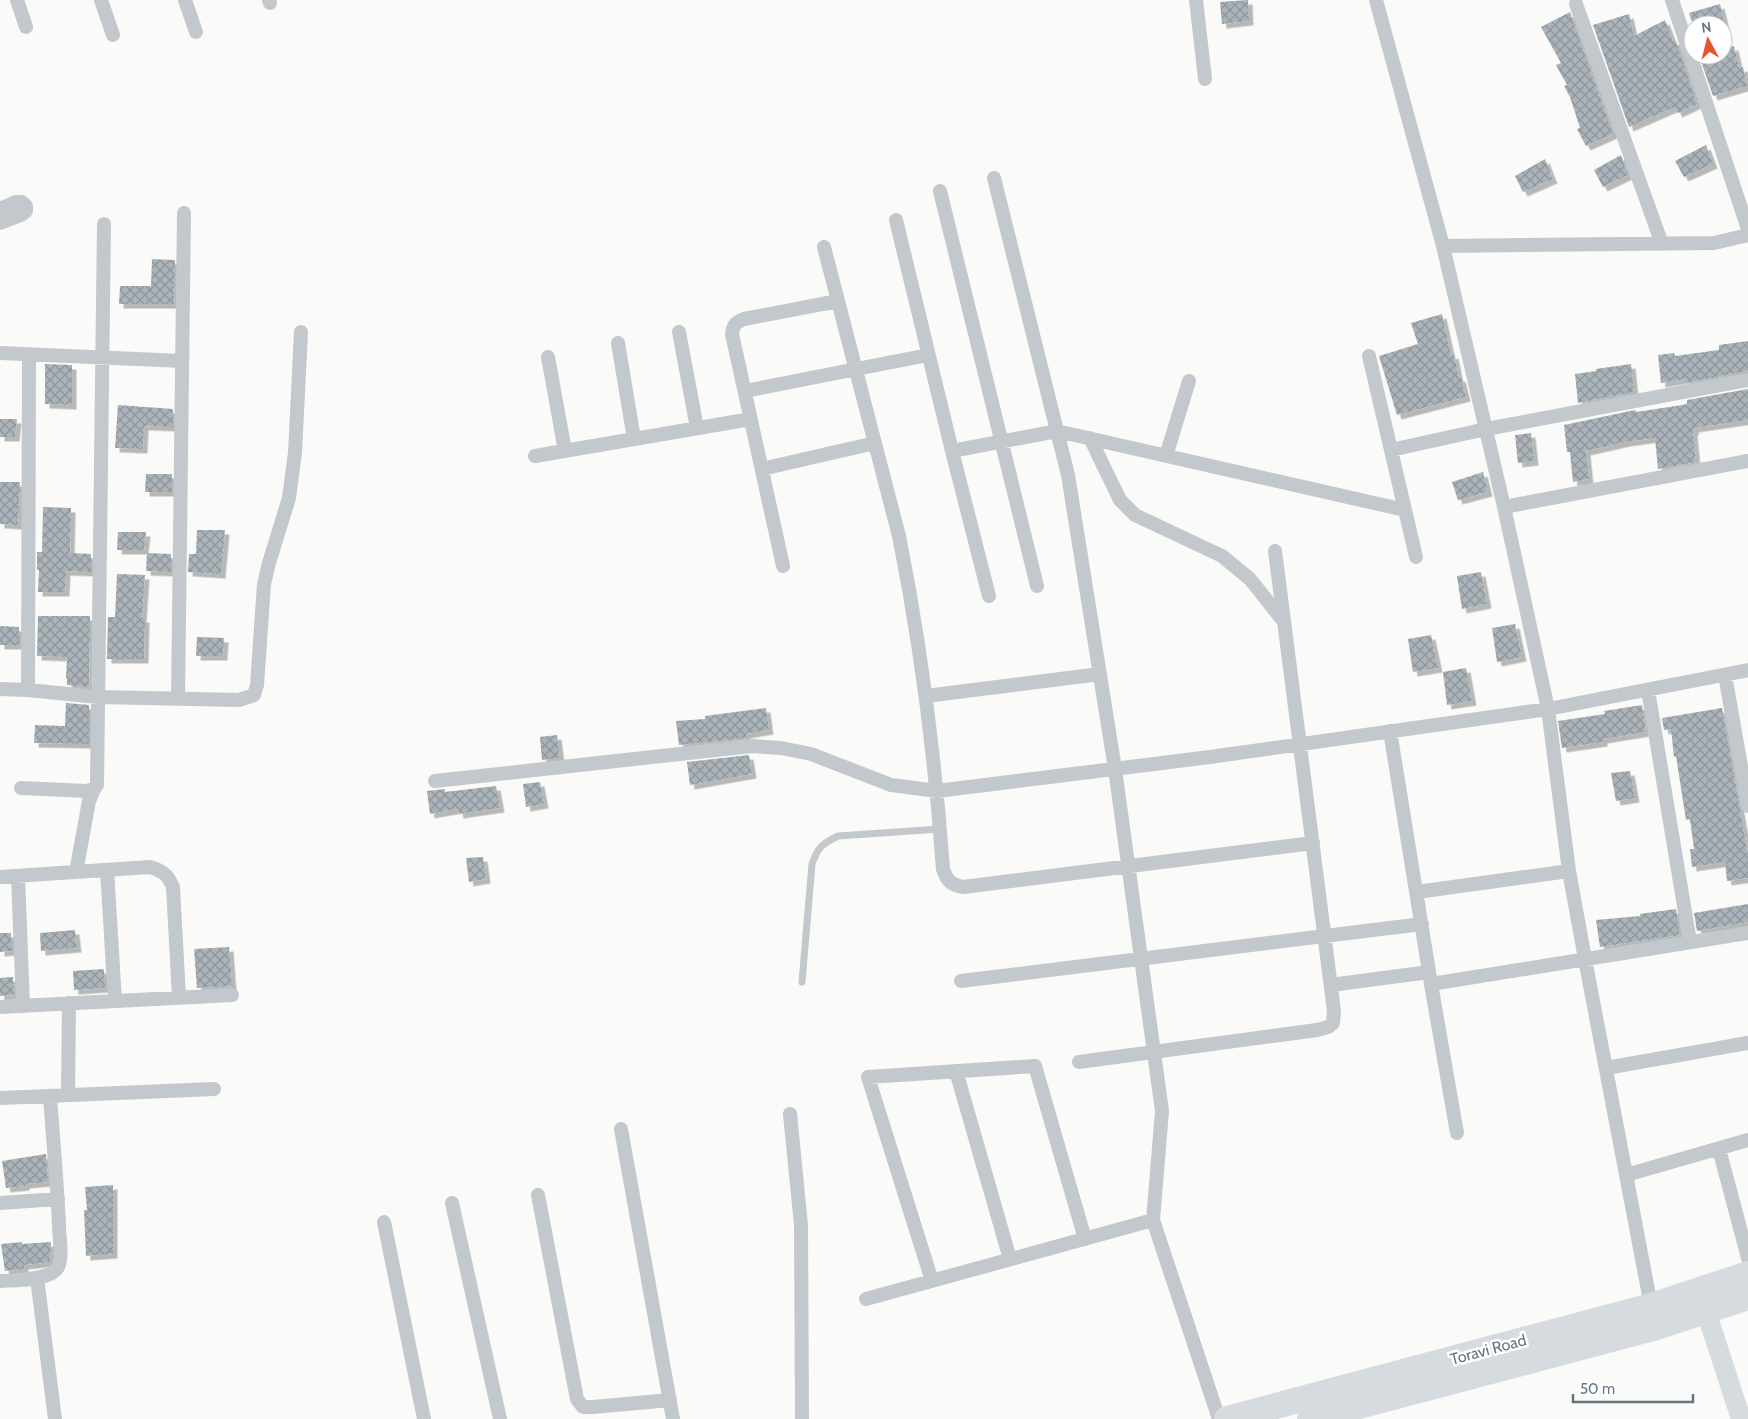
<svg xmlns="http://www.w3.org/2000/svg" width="1748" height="1419" viewBox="0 0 1748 1419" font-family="Cabin,sans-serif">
<defs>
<pattern id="building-cross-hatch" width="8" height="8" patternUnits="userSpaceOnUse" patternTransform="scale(1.25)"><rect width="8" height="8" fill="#aab3b9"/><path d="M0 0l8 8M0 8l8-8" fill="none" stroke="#8e969c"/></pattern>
<filter id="shadow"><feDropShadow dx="4.5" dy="4.5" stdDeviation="0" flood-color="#0004"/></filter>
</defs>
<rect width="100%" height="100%" fill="#fafaf8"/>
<path fill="url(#building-cross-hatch)" filter="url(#shadow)" d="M1248,0L1249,21L1222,24L1220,2Z
M1720,4L1725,25H1693L1689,13Z
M1570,12L1613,134L1586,146L1577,129L1580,128L1570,97L1564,86L1567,85L1556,65L1561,63L1541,27Z
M1629,14L1634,36L1665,20L1673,41L1675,40L1681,55L1697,104L1678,113L1675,107L1629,127L1593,25Z
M1734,46L1739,68L1743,67L1747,86L1713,96L1699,55H1723V49Z
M1706,145L1713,164L1684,177L1675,161Z
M1621,155L1628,175L1603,187L1594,170Z
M1545,159L1553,179L1523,192L1515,176Z
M152,259L175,260L174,304H119L120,286H151Z
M1442,314L1451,355L1454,354L1459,378L1461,377L1466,397L1397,415L1379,356L1418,344L1411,323Z
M1748,341V371L1685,383V379L1661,383L1658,355L1674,353L1675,356L1719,350V345Z
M45,364L72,365V405L45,404Z
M1631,364L1634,392L1578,403L1575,374L1596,371V369Z
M1748,389V420L1694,428L1695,430L1693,431L1696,462L1658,469L1655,438L1626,442L1586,451L1589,479L1573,482L1570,452H1567L1564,425L1635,410L1636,412L1676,406L1687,404V400Z
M118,405L173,409V427L144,426L143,449L115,448Z
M0,419H17L15,437H0Z
M1531,433L1534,461L1518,463L1515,435Z
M1483,472L1488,492L1458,500L1452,482Z
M146,474H172V492H145Z
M0,482H20L18,525L0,524Z
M43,507L71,508L70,553L91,554V572L66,571L65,592H38L39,570H37V552H42Z
M197,530H225L221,574L188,572L189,554H196Z
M118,532H146L144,550H117Z
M147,553L171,554V572L146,571Z
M1481,572L1487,604L1462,609L1457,576Z
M117,574L145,575L142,618H145L144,659H107L108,617H115Z
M38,616H90L89,687L67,685V678H66L67,657L37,656Z
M1515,624L1522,657L1497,662L1492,628Z
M0,626L19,627V645H0Z
M1431,635L1438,668L1413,672L1408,639Z
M197,637L224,638L223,656H196Z
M1466,668L1472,701L1447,705L1443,672Z
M66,703L89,705V744L34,743L35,725L65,726Z
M1642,705L1646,732L1603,739V742L1562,748L1558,721L1605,714L1604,711Z
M766,708L769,730L746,734L747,738L679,745L676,721L705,719V716Z
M1722,708L1748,854V878L1727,881L1725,862L1692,867L1690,849H1694L1690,819L1686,820L1676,756L1674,757L1671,729L1664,730L1662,718Z
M557,735L560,758L542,760L540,737Z
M749,755L752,774L690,785L687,762Z
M1630,771L1635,798L1616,801L1611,773Z
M540,782L544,804L526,807L523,784Z
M496,786L500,808L459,814L458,809L430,814L427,791L445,789V792Z
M483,857L486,879L469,882L466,858Z
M1748,904V922L1697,931L1694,913Z
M1676,909L1680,935L1600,947L1596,920L1640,916V914Z
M75,930L77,948L41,951L40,933Z
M0,933H11L12,951L0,952Z
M229,947L232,986L197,988L194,949Z
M104,969L105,988L74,990L73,971Z
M13,977L14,995L0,996V978Z
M46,1154L48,1182L25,1184V1186L6,1188L2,1161Z
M113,1185V1254L86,1256L84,1210H87L85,1187Z
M22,1242V1244L51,1242L50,1262L24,1265V1269L5,1271L1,1244Z"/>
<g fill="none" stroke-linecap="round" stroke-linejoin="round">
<path stroke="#c3c8cc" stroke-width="7" d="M802,982L812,864C818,847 822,844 838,836L940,829"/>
<path stroke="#c3c8cc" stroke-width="14" d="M17,0L26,27
M101,0L113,35
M185,0L196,32
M269,0L270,3
M1196,0L1205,79
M1376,0L1443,246L1504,507L1548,709L1569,871L1585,959L1651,1306
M1672,0L1748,229
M1576,4L1662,244
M994,178L1068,475L1115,769L1162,1111L1153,1220L1219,1419
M940,191L1037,586
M0,209L16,202H22L26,206V211L21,215L0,223
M896,220L952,451L989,596
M1443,246L1714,243L1748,235
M824,247L899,536C921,646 935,757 943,869C947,881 951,885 963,887L1313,843
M679,332L697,428
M618,343L634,439
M0,353L182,361
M1369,356L1416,557
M548,357L565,451
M745,391L928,355
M1090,438L1120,500L1135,515L1222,556L1250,579L1284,622
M1391,450L1486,429L1748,380
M952,451L1057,431L1405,510
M535,456L751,419
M1166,456L1189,381
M762,469L875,443
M1504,507L1748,461
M783,566L732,334C733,325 736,322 744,319L838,301
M1725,675L1748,806
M0,689L28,690L98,697L239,700L254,695L257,685L264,584L269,563L289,498L295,453L301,332
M28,690L29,354
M1648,690L1690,942
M926,696L1100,674
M178,699L184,213
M1390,731L1431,984L1748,933
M435,781L752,746L781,748L811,754L891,785L937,791L1210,757L1548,709L1748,670
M21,788L86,791L94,789L97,785L104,224
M107,870L115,1001
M76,872L89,801L94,789
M18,876L23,1006
M0,877L150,867C163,871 168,875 173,887L179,997
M1417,892L1569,871
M961,981L1422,924
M1431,984L1457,1133
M1331,985L1429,972
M0,1007L232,995
M1079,1062L1317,1030L1328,1027L1333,1023L1334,1011L1275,551
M1606,1068L1748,1043
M956,1071L1010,1259
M68,1095L69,1003
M0,1098L214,1089
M790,1114L801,1225L802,1419
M621,1129L673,1419
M1719,1149L1748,1258
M1626,1175L1748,1140
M538,1195L577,1399L583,1407H593L670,1400
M0,1203L58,1199
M452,1203L500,1419
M384,1222L424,1419
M37,1278L55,1419
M0,1281C14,1280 50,1281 58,1267C63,1258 59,1235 59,1225C57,1182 53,1139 50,1096
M932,1281L868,1077L1035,1066L1085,1239
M866,1299L1153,1220"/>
<path stroke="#d6dbdf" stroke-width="20" d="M1706,1311L1741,1419"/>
<path stroke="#d6dbdf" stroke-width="26" d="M1227,1419L1651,1306L1748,1274
M1310,1419L1657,1327L1748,1297"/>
</g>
<g text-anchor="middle" stroke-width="5" stroke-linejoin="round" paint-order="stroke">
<g font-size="16" fill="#657683" stroke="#fff">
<text transform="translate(1488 1349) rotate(-15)" y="6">Toravi Road</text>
</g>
</g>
<g transform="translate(1708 40) rotate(353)"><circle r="24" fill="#ffffff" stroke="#c1c8cd"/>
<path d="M0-4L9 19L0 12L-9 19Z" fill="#e4572e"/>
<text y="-8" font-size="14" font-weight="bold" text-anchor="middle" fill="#657683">N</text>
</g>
<path d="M1573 1394v8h120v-8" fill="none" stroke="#657683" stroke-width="2.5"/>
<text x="1580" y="1394" font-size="15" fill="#657683" stroke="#ffffff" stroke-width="4" paint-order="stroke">50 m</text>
</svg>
